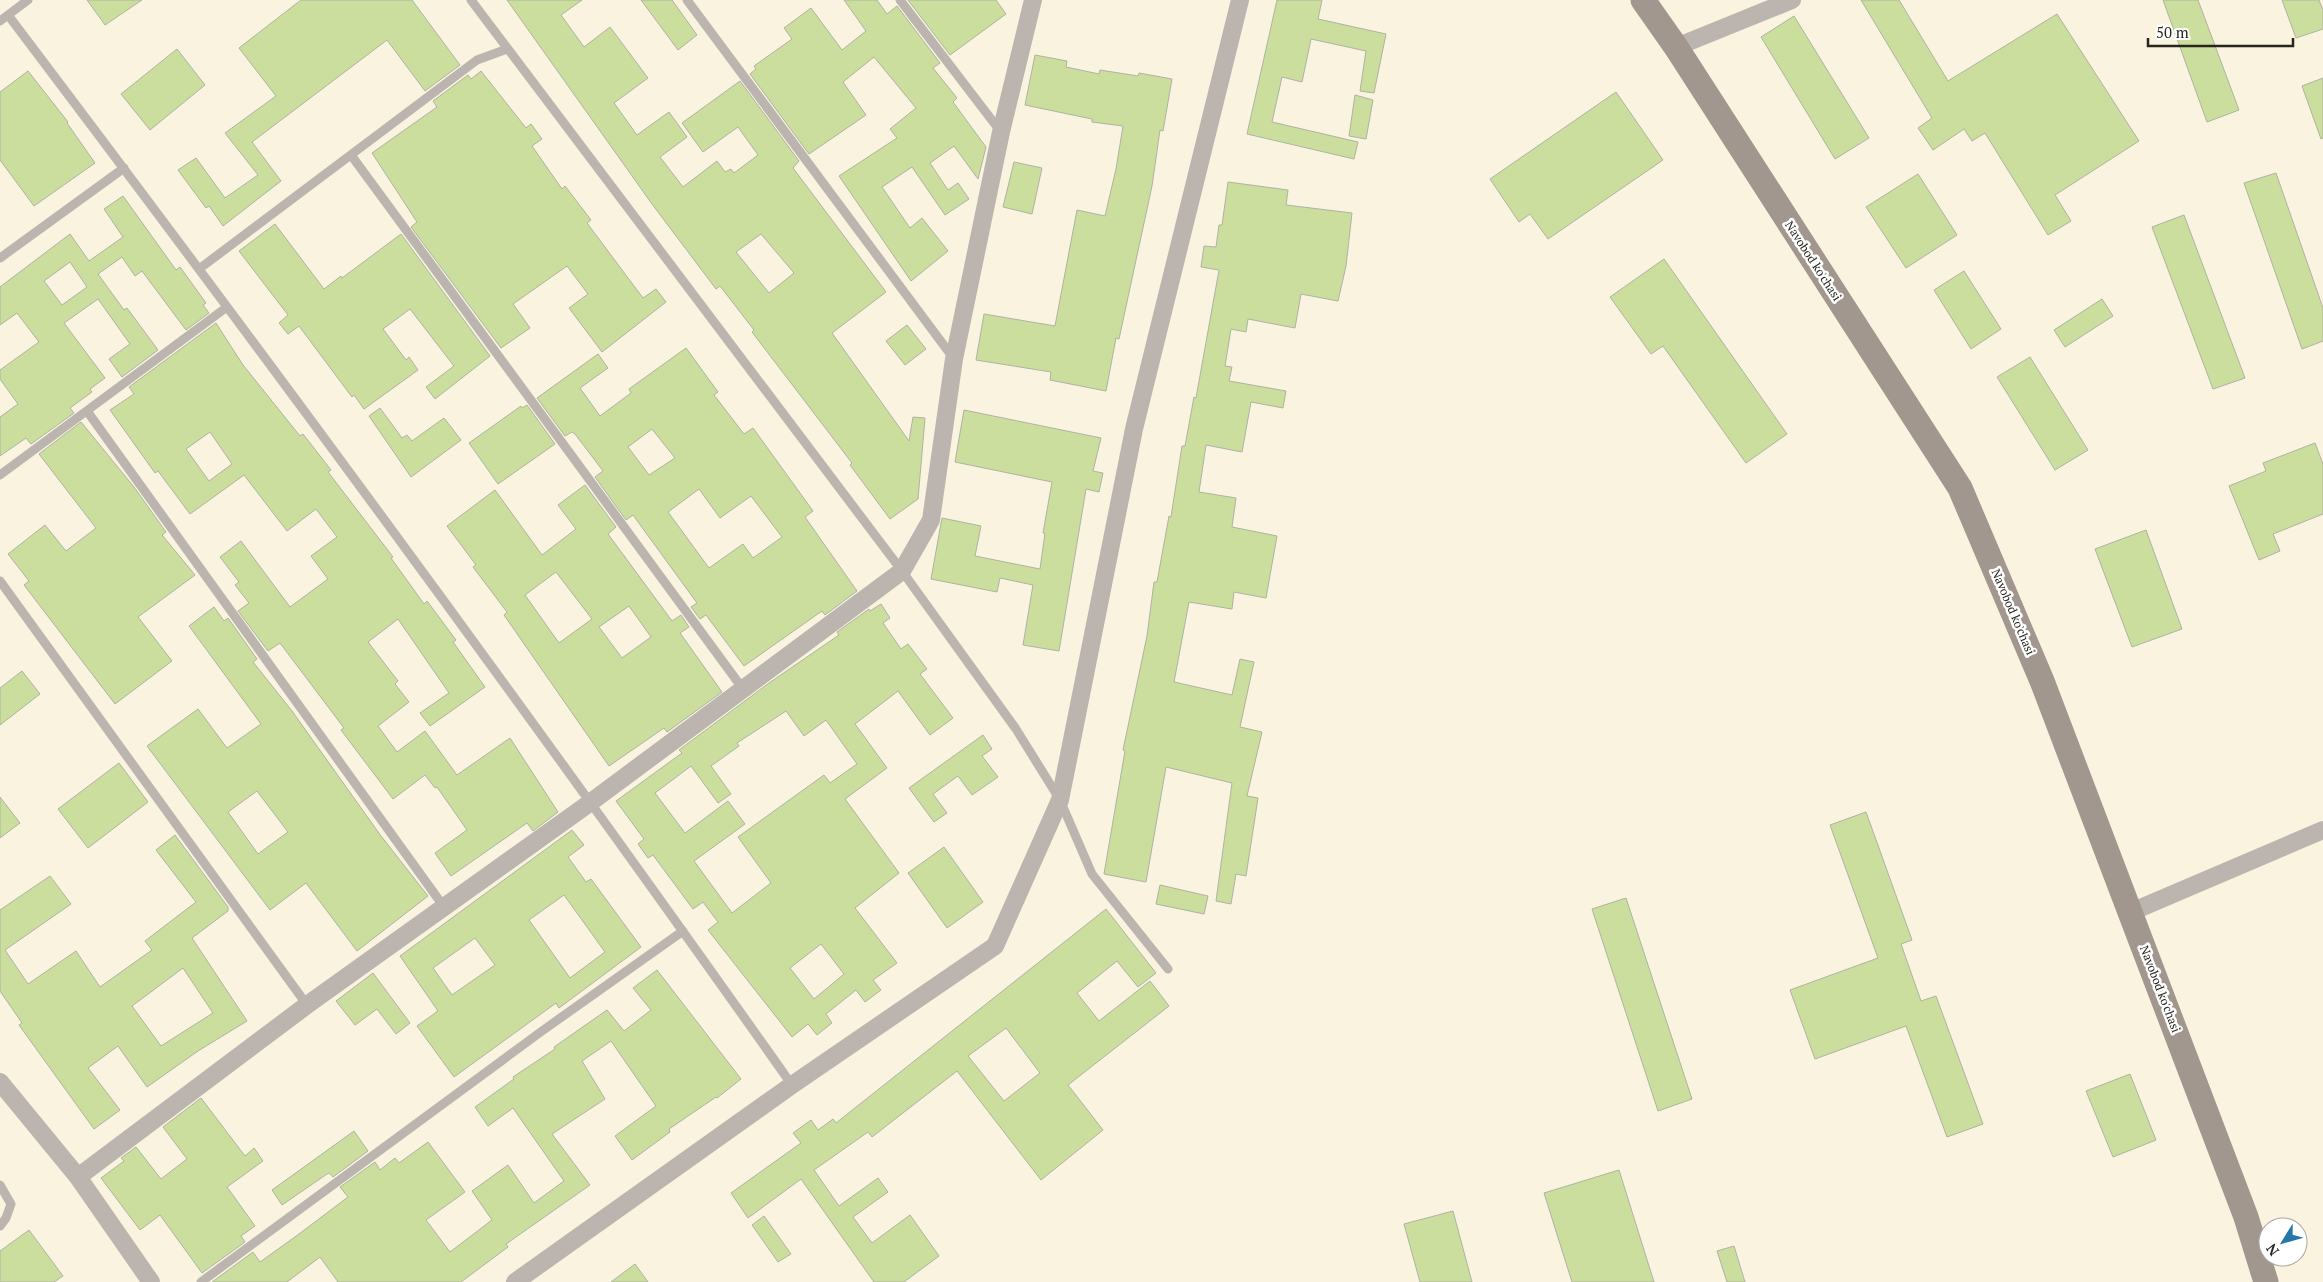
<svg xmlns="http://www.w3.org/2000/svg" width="2323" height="1282" viewBox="0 0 2323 1282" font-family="'PT Serif',serif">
<rect width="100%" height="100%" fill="#f9f3e0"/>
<path fill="#cbde9e" stroke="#aeb3a2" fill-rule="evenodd" d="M87,0H142L105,25Z
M301,0H412L460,65L425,91L387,40L252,142L281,181L223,226L209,206L206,208L178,170L196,158L225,198L258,175L225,133L276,96L239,48Z
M507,0H582L561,15L584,47L610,27L648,78L614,103L637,135L669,112L687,137L660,157L683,187L717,161L725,172L731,169L734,173L758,155L738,127L703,152L682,123L740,81L799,161L793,168L886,292L832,333L909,441L913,417L925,418L918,499L890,519L850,465L852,463L752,332L754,330L720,286L716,289L652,204ZM761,234L794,273L769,293L736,252Z
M641,0H672L697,35L678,50Z
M844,0H877L887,14L897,6L940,63L933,68L957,98L953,102L986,147L978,179L954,146L930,163L948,190L958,183L969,199L945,215L912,167L882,187L910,228L922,218L948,251L911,281L839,176L897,138L890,129L916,108L874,57L843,82L866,115L809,154L750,74L756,69L754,66L792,39L784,28L811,8L842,50L866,31Z
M908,0H996L1006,14L950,55Z
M1277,0H1322L1318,19L1386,34L1374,93L1360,91L1366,51L1311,39L1302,82L1282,77L1272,122L1358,142L1354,159L1247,134Z
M1861,0H1899L1948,81L2057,14L2139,141L2055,195L2071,221L2048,235L1985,133L1972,141L1964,129L1933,150L1918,128L1932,118Z
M2163,0H2198L2239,110L2207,122Z
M2282,0H2319L2323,10V29L2296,38Z
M1794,16L1869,138L1835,159L1761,37Z
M177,49L205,85L150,130L121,94Z
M1035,55L1067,61L1066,67L1099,74L1100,70L1138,76L1139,73L1172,79L1163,131L1160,130L1152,186L1119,339L1116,338L1106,391L1050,380L1051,372L976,360L984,314L1055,326L1077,210L1105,216L1116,169L1123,126L1092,122V119L1025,105Z
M28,71L68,122L67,123L95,163L34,206L0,160V92Z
M481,71L526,128L531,124L542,139L532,146L562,189L565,186L591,220L587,223L643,298L656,289L666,302L602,352L569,308L588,294L567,266L513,304L530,328L501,348L411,227L417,222L372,153L437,107L433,101L468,75L471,79Z
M2323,78V138L2321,139L2302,86Z
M1616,92L1663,160L1548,239L1530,214L1519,222L1490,179Z
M1355,95L1373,100L1366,139L1349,136Z
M1014,162L1042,168L1032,214L1003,207Z
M2276,173L2323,308V341L2302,349L2244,183Z
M1918,174L1957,235L1906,268L1866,207Z
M1228,182L1288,190L1286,205L1352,213L1346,266L1338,301L1301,294L1295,328L1248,319L1246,332L1231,329L1225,366L1232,367L1229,381L1286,391L1283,408L1251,402L1242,452L1206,445L1199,492L1236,498L1232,527L1277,536L1266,598L1234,592L1232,609L1189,602L1174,682L1232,695L1240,659L1254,662L1240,727L1262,732L1247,796L1258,798L1246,876L1236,874L1231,904L1216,901L1232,783L1166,767L1146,882L1104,874L1125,751L1123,750L1147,636L1154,582H1157L1169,516L1171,517L1182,446H1185L1194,397L1196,398L1219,270L1201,267L1204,246L1216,247L1219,225H1222Z
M123,196L176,270L180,267L206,303L203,305L209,313L186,330L142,271L135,276L122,257L98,274L124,310L127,308L158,350L122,377L109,359L130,344L98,299L64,323L105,378L90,389L92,392L70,408L74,413L31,444L26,438L0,456V417L18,404L0,379V370L39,342L17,313L0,325V287L70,234L89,261L123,237L104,209ZM70,262L87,287L62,305L44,281Z
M2184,215L2245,378L2213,389L2152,227Z
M275,224L324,289L341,276L342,278L401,234L490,356L435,399L426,387L454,366L410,309L383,329L406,360L409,357L418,370L364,409L354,395L352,397L299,326L288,334L279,323L288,315L239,251Z
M1664,259L1787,434L1746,463L1663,346L1651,354L1610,297Z
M1964,271L2001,329L1971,349L1934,290Z
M2102,299L2113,316L2065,347L2054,330Z
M216,323L243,365L300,436L303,434L331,470L328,472L393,557L391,558L424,604L427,601L456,640L453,642L485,687L430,726L420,713L449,693L398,619L368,642L398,681L395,684L409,702L378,726L397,752L425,731L457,775L510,738L558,812L533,831L527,823L451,876L435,853L467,830L437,787L435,788L425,775L393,799L341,730L344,728L280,643L268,651L238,611L249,603L235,585L239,582L220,557L241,541L290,607L328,579L311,556L337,537L316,509L287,531L244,475L190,514L158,471L155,473L110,410L134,394L129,387ZM210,432L232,464L209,481L186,449Z
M907,325L926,349L905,365L886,341Z
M686,348L718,392L714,395L744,434L753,428L813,511L805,517L857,591L825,615L822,611L744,666L706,615L700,619L691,607L697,603L633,515L626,520L595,477L603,471L575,434L572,432L565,436L537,398L598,354L608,368L580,388L600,416L631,393L629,389ZM652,429L675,458L649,475L628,447ZM699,489L720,518L751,496L782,537L753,558L743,544L709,568L668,512Z
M2030,357L2088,450L2055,470L1997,377Z
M527,405L555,444L498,484L469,443L521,406L522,408Z
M380,408L402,438L407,435L412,441L444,418L461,440L411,477L369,416Z
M964,410L1101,438L1093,471L1103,473L1099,492L1086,489L1059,651L1023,645L1033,585L1000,578L997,592L931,579L942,518L981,526L975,556L1040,569L1045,533H1043L1052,482L955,462Z
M81,422L134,487L166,532L162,535L195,575L138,617L172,661L115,704L24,585L29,581L8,554L45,525L66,551L96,528L39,454Z
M2315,443L2323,464V514L2273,534L2280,551L2259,560L2229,486L2266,471L2263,463Z
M585,485L616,527L608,534L672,621L681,615L689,627L680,633L722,692L667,732L664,728L609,766L504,615L507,612L473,567L476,565L447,526L495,490L542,555L576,529L558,505ZM556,572L592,619L559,643L525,595ZM629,606L651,637L622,658L599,627Z
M2146,530L2182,629L2132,647L2095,549Z
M881,604L890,618L883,623L901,649L908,644L927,669L920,674L953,718L930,735L898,691L855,724L887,768L845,799L899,873L855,908L897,963L873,980L881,990L865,1002L856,990L826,1014L832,1023L817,1035L808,1024L792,1037L708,930L718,922L703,902L693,909L653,855L648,858L638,844L644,839L616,801L682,753L679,750L769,683L839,635L837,632L869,609L870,611ZM786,711L804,736L826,720L857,764L830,783L824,775L738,837L771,883L732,913L694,861L745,824L728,801L685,833L655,793L691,766L718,803L731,794L711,766L739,746L737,743ZM821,944L844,974L814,999L790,968Z
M214,607L224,621L228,618L257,659L253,662L292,711L381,836L428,896L357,951L306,883L270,910L147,746L198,709L227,748L261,724L189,626ZM257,791L288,832L258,854L228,812Z
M22,671L40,694L0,725V688Z
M983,735L992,749L982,756L998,777L972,795L958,776L933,794L947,813L934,822L909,788Z
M119,763L148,802L88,848L58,809Z
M0,797L20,823L0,838Z
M1866,812L1912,940L1901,944L1921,1001L1936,996L1983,1124L1947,1137L1906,1026L1815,1059L1790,990L1878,958L1830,825Z
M572,830L584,845L568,857L586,882L591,879L641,947L559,1008L556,1003L454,1077L417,1026L438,1011L400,956ZM564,895L605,952L570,978L529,920ZM475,938L495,965L452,995L433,968Z
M175,835L228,907V911L192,938L247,1021L198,1051L147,1087L118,1046L88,1068L120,1110L94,1129L19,1025L22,1023L0,991V910L50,876L71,904L5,950L28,984L76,951L100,987L152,950L145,941L196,902L156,850ZM183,968L213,1013L161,1046L132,1006Z
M944,847L983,902L947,928L908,873Z
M1160,885L1208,896L1204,914L1156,904Z
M1626,898L1692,1099L1658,1111L1592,909Z
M1106,909L1156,973L1138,987L1117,961L1077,993L1099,1021L1150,981L1169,1006L1068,1085L1103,1130L1041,1180L957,1071L872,1137L868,1132L814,1170L839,1206L878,1178L888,1192L853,1217L872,1243L910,1215L939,1256L904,1282H874L801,1179L748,1218L731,1193L801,1143L793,1133L811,1120L818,1130L833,1119L836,1123ZM1006,1028L1040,1073L1004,1101L968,1056Z
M657,970L741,1079L717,1098L716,1097L669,1129L670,1132L632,1160L615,1136L656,1106L611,1041L582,1061L605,1099L552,1134L590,1185L506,1244L508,1247L461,1282H338L320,1257L287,1282H212L253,1252L260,1262L299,1234L348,1197L340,1187L375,1162L380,1170L395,1158L399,1163L428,1142L465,1192L426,1220L450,1252L492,1220L472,1191L508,1165L534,1203L564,1181L513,1108L488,1126L475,1107L514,1079L513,1077L555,1049L554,1047L607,1010L624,1031L651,1010L633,988Z
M373,973L410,1023L396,1034L377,1009L355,1025L336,1001Z
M2130,1074L2156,1140L2113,1157L2086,1091Z
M201,1098L245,1156L254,1148L263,1161L227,1187L255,1226L241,1236L245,1242L202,1273L160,1215L140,1230L101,1178L124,1161L121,1158L136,1147L161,1179L187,1159L163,1127Z
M354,1131L368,1151L333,1177L329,1173L327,1174L282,1205L272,1190Z
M1619,1170L1654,1282H1572L1544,1193Z
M1453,1211L1472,1282H1420L1404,1224Z
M764,1216L791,1254L778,1262L752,1225Z
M29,1230L63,1276L54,1282H0V1251Z
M1734,1246L1745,1282H1727L1717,1251Z
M635,1264L648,1282H611Z"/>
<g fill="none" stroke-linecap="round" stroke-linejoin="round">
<path stroke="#bcb5af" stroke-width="9" d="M471,0L902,571L1016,729L1060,800L1092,874L1168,969
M687,0L954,359
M900,0L1001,132
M8,15C275,368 537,724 792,1085
M0,21L28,0
M351,155L743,689
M0,258L124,168
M199,269L477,60L507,49
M87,411L444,907
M0,475L227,307
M0,581L307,1005
M0,1185L11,1204L6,1218L0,1226
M201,1282L542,1031L683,931"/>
<path stroke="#bcb5af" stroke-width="18" d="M1676,47L1792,0
M2131,912L2323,830
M0,1082L78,1177L151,1282
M78,1177L307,1005L591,802L902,571L931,520L954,359L1001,132L1033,0
M515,1282L792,1085L995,946L1060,800L1134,429L1240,0"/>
<path stroke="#a1978f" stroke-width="25" d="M1643,0L1676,47L1960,488L2042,681L2246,1217L2266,1282"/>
</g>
<g text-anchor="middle" stroke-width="5" stroke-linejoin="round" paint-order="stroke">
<g font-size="12" fill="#27251e" stroke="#fff">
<text transform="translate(1813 261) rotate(57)" y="4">Navobod ko'chasi</text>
<text transform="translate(2013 612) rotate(67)" y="4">Navobod ko'chasi</text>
<text transform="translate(2160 989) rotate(69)" y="4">Navobod ko'chasi</text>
</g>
</g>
<g transform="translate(2283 1242) rotate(233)"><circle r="24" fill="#ffffff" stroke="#a9a8a5"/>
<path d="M0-4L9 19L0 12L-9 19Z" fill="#2577a8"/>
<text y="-8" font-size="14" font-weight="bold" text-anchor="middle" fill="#27251e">N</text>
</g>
<path d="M2148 38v8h145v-8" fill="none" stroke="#27251e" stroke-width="2.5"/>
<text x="2156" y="38" font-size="15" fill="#27251e" stroke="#ffffff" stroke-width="4" paint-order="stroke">50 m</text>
</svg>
